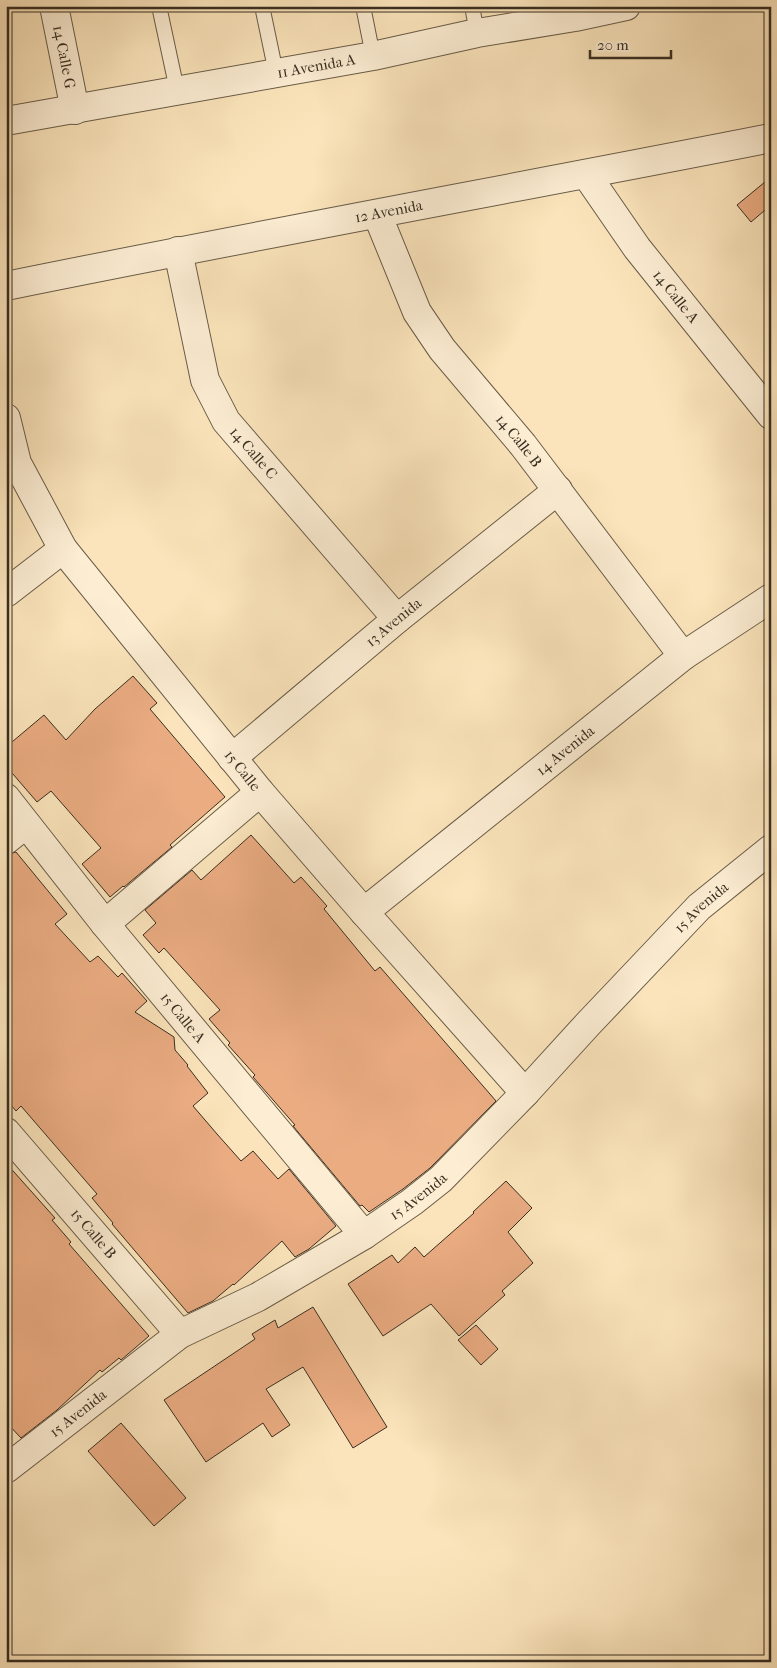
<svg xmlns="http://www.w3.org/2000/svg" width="777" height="1668" viewBox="0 0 777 1668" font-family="'IM FELL French Canon',serif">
<rect width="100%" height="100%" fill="#fbe4bb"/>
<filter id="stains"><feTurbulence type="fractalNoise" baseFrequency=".004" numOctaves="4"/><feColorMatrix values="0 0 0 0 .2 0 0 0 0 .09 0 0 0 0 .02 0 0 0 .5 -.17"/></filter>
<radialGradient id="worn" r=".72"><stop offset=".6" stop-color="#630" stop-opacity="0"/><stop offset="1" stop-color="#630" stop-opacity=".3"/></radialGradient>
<path fill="#ebac82" stroke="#382e21" d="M771,177V205L751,222L737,205Z
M133,676L157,703L150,709L225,797L170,845L172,847L124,887L123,886L110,897L82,864L101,848L51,791L37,802L6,766V747L44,715L66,740L95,709Z
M251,835L294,883L301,877L327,906L324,909L375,971L380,967L496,1101L430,1168L403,1189L369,1212L362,1205L360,1206L293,1126L295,1125L253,1077L255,1075L228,1045L230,1043L209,1019L220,1010L164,948L159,953L143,935L156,923L145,910L192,870L201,880Z
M16,852L67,914L55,924L90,962L98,956L118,977L122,973L147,1001L135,1012L174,1037L175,1050L188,1065L187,1066L208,1093L193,1106L217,1134L241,1161L253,1151L278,1179L289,1169L336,1226L309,1249L295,1257L282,1241L234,1285L233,1284L213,1301L188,1313L112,1224L113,1223L92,1198L97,1194L21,1106L16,1111L6,1099V855Z
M6,1163L55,1218L52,1220L71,1242L69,1244L149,1336L121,1360L119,1358L102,1372L100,1370L57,1410L21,1438L6,1422Z
M506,1181L532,1208L508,1232L533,1263L502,1291L505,1295L459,1336L431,1304L383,1336L348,1284L392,1255L398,1263L415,1247L424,1257L474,1213L473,1212Z
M313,1307L387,1427L353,1448L303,1367L266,1389L290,1425L272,1437L263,1423L206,1462L164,1400L255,1339L252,1334L275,1320L278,1328Z
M476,1325L498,1349L481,1365L458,1340Z
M121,1423L186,1498L154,1526L88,1451Z"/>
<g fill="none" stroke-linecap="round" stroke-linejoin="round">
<defs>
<path id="service" d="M159,6L177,90
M262,6L276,73
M363,6L373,56
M472,6L477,33"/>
<g id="minor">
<path id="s1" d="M54,6L75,110"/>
<path id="s2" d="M6,121L373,56L477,33L575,17L626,6"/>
<path id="s3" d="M586,174L637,248L771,415"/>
<path id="s4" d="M377,214L417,312L442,349L523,445L683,656"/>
<path id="s5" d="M178,251L205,380L226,421L397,619"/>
<path id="s6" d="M6,286C261,234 516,188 771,138"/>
<path id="s7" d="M6,418L17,463L63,549L260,792L364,912L525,1093"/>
<path d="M6,593L63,549"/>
<path id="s8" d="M232,758L397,619L558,490"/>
<path id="s9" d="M6,798L105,924L364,1235"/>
<path d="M6,840L26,824"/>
<path id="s10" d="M364,912L683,656L771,598"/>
<path d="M105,924L260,792"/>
<path id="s11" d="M6,1132L180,1334"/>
<path id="s12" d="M6,1469L180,1334L258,1297L364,1235L412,1202L441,1179L525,1093L588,1024L699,907L771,849"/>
</g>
</defs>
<use href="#service" stroke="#695c48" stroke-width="16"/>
<use href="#minor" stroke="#695c48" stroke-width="30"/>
<use href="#service" stroke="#fcedd3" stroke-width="14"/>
<use href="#minor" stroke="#fcedd3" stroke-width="28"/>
</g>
<g text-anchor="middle" stroke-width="4" stroke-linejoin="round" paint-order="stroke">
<g font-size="15" fill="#382e21" stroke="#fcedd3">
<text dy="5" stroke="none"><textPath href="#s1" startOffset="52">14 Calle G</textPath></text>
<text dy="5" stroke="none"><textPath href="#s2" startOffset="315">11 Avenida A</textPath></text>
<text dy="5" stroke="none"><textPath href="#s6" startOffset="390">12 Avenida</textPath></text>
<text dy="5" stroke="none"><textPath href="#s3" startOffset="152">14 Calle A</textPath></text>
<text dy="5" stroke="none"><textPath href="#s4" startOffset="270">14 Calle B</textPath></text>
<text dy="5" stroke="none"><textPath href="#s5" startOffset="220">14 Calle C</textPath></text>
<text dy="5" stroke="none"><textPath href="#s8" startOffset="211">13 Avenida</textPath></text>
<text dy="5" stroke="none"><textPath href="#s10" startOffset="258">14 Avenida</textPath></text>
<text dy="5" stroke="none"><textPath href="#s7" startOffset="429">15 Calle</textPath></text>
<text dy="5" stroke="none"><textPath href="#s12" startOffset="901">15 Avenida</textPath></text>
<text dy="5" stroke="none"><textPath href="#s9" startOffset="282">15 Calle A</textPath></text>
<text dy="5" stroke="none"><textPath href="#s12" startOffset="496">15 Avenida</textPath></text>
<text dy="5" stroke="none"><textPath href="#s11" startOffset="134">15 Calle B</textPath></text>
<text dy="5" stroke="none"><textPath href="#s12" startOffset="91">15 Avenida</textPath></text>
</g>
</g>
<rect width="777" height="1668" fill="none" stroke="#fbe4bb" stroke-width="25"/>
<rect x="8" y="8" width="762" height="1653" fill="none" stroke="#382e21" stroke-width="2.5"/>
<rect x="12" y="12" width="752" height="1643" fill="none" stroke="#382e21"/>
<path d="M590 50v8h81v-8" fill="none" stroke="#382e21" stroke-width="2.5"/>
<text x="597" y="50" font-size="15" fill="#382e21" stroke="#fcedd3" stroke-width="4" paint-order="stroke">20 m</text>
<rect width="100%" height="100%" filter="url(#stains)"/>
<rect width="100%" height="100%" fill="url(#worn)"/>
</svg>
